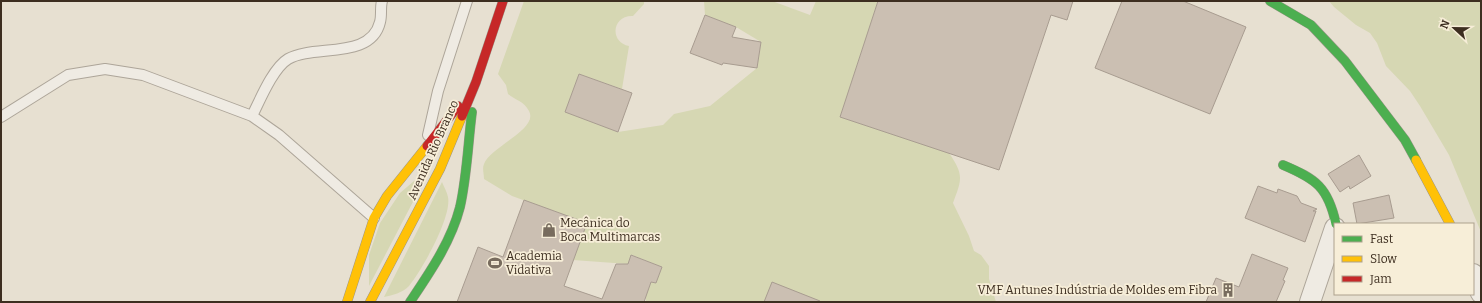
<svg xmlns="http://www.w3.org/2000/svg" width="1482" height="303" viewBox="0 0 1482 303" font-family="Bitter,serif">
<rect width="100%" height="100%" fill="#e7e0d1"/>
<path fill="#d6d7b3" d="M524,1H644V4L633,16C612,15 609,42 629,46L622,89L579,74L565,112L618,132L663,125L674,114L710,106L757,68L761,42L736,27L705,15L704,1H772L810,15L816,1H878L840,117L949,153C964,175 962,179 953,203L969,236L974,251L981,255L989,266V279L996,302H646V296L651,282L656,283L662,267L632,255L628,264L573,260L587,223L512,196L484,179C484,174 482,168 484,164C490,147 539,129 529,111C524,101 515,100 508,94L506,85L498,74Z
M1329,1H1481V232L1449,155L1420,106L1410,91L1386,66L1377,43L1370,33L1356,25L1334,7Z
M428,173L369,286V255L380,223L400,193L414,181Z
M442,182C444,187 447,192 448,197C452,217 422,270 409,286C402,293 393,295 384,297Z"/>
<path fill="#cbbfb2" stroke="#a89c90" d="M878,1H1073L1067,20L1051,15L999,170L840,117Z
M1122,1H1183L1246,27L1210,114L1095,68Z
M705,15L736,27L732,37L761,42L757,68L723,63L722,65L690,53Z
M579,74L632,93L618,132L565,112Z
M1359,155L1371,176L1350,189L1349,186L1340,192L1328,174Z
M1258,186L1277,193L1278,189L1297,196L1301,203L1317,209L1313,211H1316L1305,242L1245,218Z
M1389,195L1394,218L1357,224L1353,203Z
M524,200L587,223L564,286L602,299L616,264H628L631,255L662,267L656,283L651,282L644,302H457L478,247L503,257Z
M1252,254L1288,268L1283,280L1285,281L1276,302H1206L1216,278L1239,287Z
M772,282L820,301V302H764Z"/>
<g fill="none" stroke-linecap="round" stroke-linejoin="round">
<defs>
<path id="lane" d="M252,116C260,100 273,68 288,59C314,44 371,60 380,22C382,15 380,8 382,1
M1,117L68,75L105,69L143,75L252,116L279,135L374,218
M428,135L438,91L467,1"/>
<path id="street" d="M1473,274L1481,293
M1310,302L1335,228"/>
<path id="fast" d="M1270,1L1311,25L1345,61L1405,140L1416,160
M1283,165C1316,179 1328,187 1336,224
M410,302C430,272 451,242 460,207C467,176 468,143 472,112"/>
<path id="slow" d="M1416,160L1450,224
M347,302L374,218L387,196L427,146
M370,302L440,169L462,116"/>
<path id="jam" d="M462,116L476,82L503,1
M427,146L458,106"/>
</defs>
<use href="#lane" stroke="#ada599" stroke-width="12"/>
<use href="#street" stroke="#ada599" stroke-width="22"/>
<use href="#fast" stroke="#9c958a" stroke-width="10"/>
<use href="#slow" stroke="#9c958a" stroke-width="10"/>
<use href="#jam" stroke="#9c958a" stroke-width="10"/>
<use href="#lane" stroke="#efebe3" stroke-width="10"/>
<use href="#street" stroke="#efebe3" stroke-width="20"/>
<use href="#fast" stroke="#4caf50" stroke-width="9"/>
<use href="#slow" stroke="#ffc107" stroke-width="9"/>
<use href="#jam" stroke="#c62828" stroke-width="9"/>
</g>
<defs>
<symbol id="shop-bare" viewBox="-9 -9 18 18"><path d="M-5-2.5h2.3a2.7 3.5 0 0 1 5.4 0H5L5.5 6h-11ZM-1.5-2.5h3a1.5 2.3 0 0 0-3 0Z" fill="#786c5e" stroke="#f7eed8" stroke-width="2.5" paint-order="stroke"/></symbol>
<symbol id="stadium-bare" viewBox="-9 -9 18 18"><path d="M0-5a6.5 5 0 1 0 0 10a6.5 5 0 1 0 0-10ZM-3.5-1.8h7v3.6h-7Z" fill="#786c5e" stroke="#f7eed8" stroke-width="2.5" paint-order="stroke"/></symbol>
<symbol id="building-bare" viewBox="-9 -9 18 18"><path d="M-4-6H4V6H1V3H-1V6H-4ZM-2.5-4.3h1.7v1.8h-1.7ZM.8-4.3h1.7v1.8H.8ZM-2.5-1h1.7V.8h-1.7ZM.8-1h1.7V.8H.8Z" fill="#786c5e" stroke="#f7eed8" stroke-width="2.5" paint-order="stroke"/></symbol>
</defs>
<g fill-rule="evenodd">
<use href="#shop-bare" x="539" y="220" width="20" height="20"/>
<use href="#stadium-bare" x="485" y="253" width="20" height="20"/>
<use href="#building-bare" x="1218" y="280" width="20" height="20"/>
</g>
<g text-anchor="middle" stroke-width="3.5" stroke-linejoin="round" paint-order="stroke">
<g font-size="12" fill="#3d2e20" stroke="#f7eed8">
<text transform="translate(433 150) rotate(-66)" y="4">Avenida Rio Branco</text>
</g>
<g font-size="12" fill="#3d2e20" stroke="#f7eed8" text-anchor="start">
<text x="560" y="227">Mecânica do<tspan x="560" dy="14">Boca Multimarcas</tspan></text>
<text x="506" y="260">Academia<tspan x="506" dy="14">Vidativa</tspan></text>
<text x="1217" y="294" text-anchor="end">VMF Antunes Indústria de Moldes em Fibra</text>
</g>
</g>
<rect width="1482" height="303" fill="none" stroke="#3d2e20" stroke-width="4"/>
<rect x="1334" y="223" width="140" height="72" fill="#f7eed8" stroke="#ada18e"/>
<rect x="1342" y="236" width="20" height="6" fill="#4caf50" stroke="#ada18e"/>
<text x="1370" y="243" font-size="12" fill="#3d2e20">Fast</text>
<rect x="1342" y="256" width="20" height="6" fill="#ffc107" stroke="#ada18e"/>
<text x="1370" y="263" font-size="12" fill="#3d2e20">Slow</text>
<rect x="1342" y="276" width="20" height="6" fill="#c62828" stroke="#ada18e"/>
<text x="1370" y="283" font-size="12" fill="#3d2e20">Jam</text>
<g transform="translate(1454 28) rotate(292)" stroke="#f7eed8" stroke-width="3" paint-order="stroke">
<path d="M0-3L7 15L0 10L-7 15Z" fill="#3d2e20"/>
<text y="-6" font-size="11" font-weight="bold" text-anchor="middle" fill="#3d2e20">N</text>
</g>
</svg>
